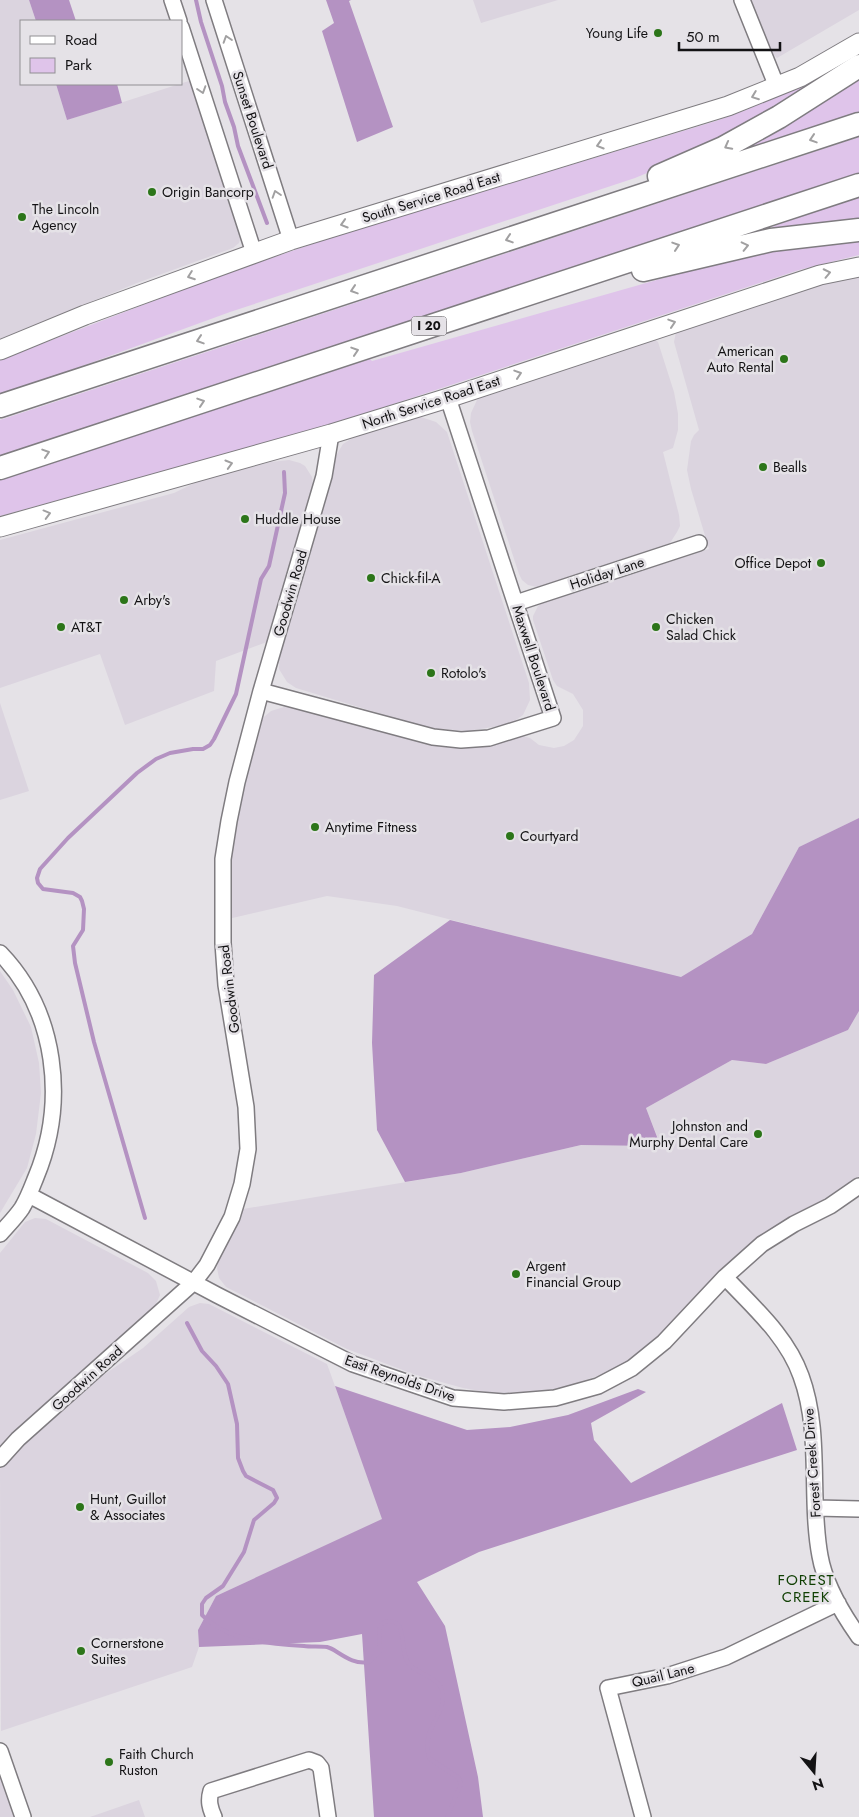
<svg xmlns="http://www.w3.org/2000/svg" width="859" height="1817" viewBox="0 0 859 1817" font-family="Jost,sans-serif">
<rect width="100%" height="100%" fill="#e5e2e7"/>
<path fill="#dbd4df" d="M0,0H29L36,21H21V84H56L67,120L192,80L241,236L239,243L233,248L137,283L0,339Z
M473,0H558L481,23Z
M748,0H859V10L777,58L770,51Z
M859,275V818L799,847L752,934L681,978L397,906L327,896L228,919L230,855L238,801L258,727L264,717L271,711L284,707L294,708L426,744L443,747H480L523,736L530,738L539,745L554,748L564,746L574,740L583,726V710L573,694L557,686L553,680L533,620V616L538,606L544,602L709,549L691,489L687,470L691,441L694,435L699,430L674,342L676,332L802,289Z
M653,338L658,342L674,392L678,414V430L673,448L663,452L679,515L680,526L677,532L670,543L665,545L541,586L537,587L528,585L522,580L519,574L472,431L470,422L471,413L477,400L482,396Z
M418,416L436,422L447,432L529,683L530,700L523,715L513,722L505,725L468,731L428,728L296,688L287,682L279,669L280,651L337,454L343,444L351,439L370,431Z
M289,460L300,463L305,466L312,477L313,485L267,642L216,661L214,691L125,725L100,654L0,688V540L174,493L203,479L271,462Z
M0,703L29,791L0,800Z
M0,971L13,990L31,1027L39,1063L41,1093L36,1134L27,1168L0,1213Z
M859,1011V1176L841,1190L773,1228L751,1242L726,1265L665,1331L627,1362L608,1372L580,1382L555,1389L534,1392L492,1393L463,1388L416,1375L347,1349L232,1290L226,1287L219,1278L217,1268L218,1260L243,1209L461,1173L581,1145L650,1146L659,1141L646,1108L732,1060L766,1064L848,1030Z
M35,1218L46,1219L148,1273L156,1281L160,1295L155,1306L38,1410L0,1447V1253L25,1222Z
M200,1303L209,1304L327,1364L383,1519L216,1596L198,1630L199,1647L192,1667L1,1731L0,1469L6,1461L86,1387L143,1348L189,1307Z
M0,1770L16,1817H0Z
M139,1800L145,1817H90Z"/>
<path fill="#dfc4ea" d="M850,57L820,83L690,155L635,178L230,312L0,396V360L213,278L327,239L716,121L746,110L807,83Z
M859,75V112L750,148L748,144Z
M859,137V173L0,457V420Z
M859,197V222L773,230L772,227L774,226Z
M859,238V255L799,270L372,411L275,441L0,516V480L370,359L372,361L713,264L758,253Z"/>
<path fill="#b492c2" d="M29,0H69L76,21H36Z
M326,0H351L349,1L393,127L357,142L322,31L334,23Z
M56,84H117L122,103L67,120Z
M859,818V1011L848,1030L766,1064L732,1060L646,1108L659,1142L650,1146L581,1145L461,1173L405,1182L377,1130L372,1043L374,975L450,920L681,977L752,934L799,847Z
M335,1386L467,1430L510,1427L568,1415L638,1389L646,1392L591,1423L594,1440L631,1483L782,1403L797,1450L479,1552L417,1582L445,1626L478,1777L483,1817H374L362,1634L320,1642L199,1647L198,1630L216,1596L382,1519Z"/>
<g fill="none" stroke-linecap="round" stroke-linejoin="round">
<path stroke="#b492c2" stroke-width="4" d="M196,0L201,22L222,86L225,102L234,127L238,146L267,223
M145,1218L94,1042L75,963L73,946L83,930L84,909L82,901L80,897L73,893L43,889L38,883L37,878L40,869L68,838L137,773L156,759L170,753L193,749H203L210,745L214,739L236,694L261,579L269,566L285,493L284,472
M187,1323L202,1351L216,1366L228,1384L237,1424L238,1458L243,1471L246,1476L273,1490L277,1498L274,1503L254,1520L244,1552L223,1586L206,1598L202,1604V1615C228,1641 268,1644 304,1646C311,1647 319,1646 327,1647C331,1648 334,1650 337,1652C348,1659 356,1664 369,1662L380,1651C381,1641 374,1623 388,1621C409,1619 398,1654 410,1665C420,1675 442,1678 443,1695C444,1719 421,1727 429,1758L459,1778L461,1784L447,1817"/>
<defs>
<path id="minor" d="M172,0L179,21
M214,0L291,240
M742,0L777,87
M181,27L254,253
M516,603L699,543
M261,691L433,737L461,740L489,738L553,718L448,398
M0,953C57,1012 67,1102 36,1177C32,1187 28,1198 22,1208C16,1217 7,1226 0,1234
M29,1195L217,1295L353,1364L453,1398L504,1402L555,1398L598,1386L632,1368L664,1342L725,1277L762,1244L794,1224L830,1206L859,1186
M725,1277C753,1307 787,1336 801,1376C822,1433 809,1497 820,1556C825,1585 842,1613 859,1637
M0,1459L18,1439L194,1282L207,1265L232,1217L242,1184L248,1149L246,1107L226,985L223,943V859L229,821L237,782L261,691L324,476L331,434
M816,1508L859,1509
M0,1751L23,1817
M214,1817C210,1808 208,1801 211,1791L309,1760L317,1763L321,1768L328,1817
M643,1817L608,1688L667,1676L726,1657L838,1603"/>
<path id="major" d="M0,350L85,315L291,240L728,106L800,77L859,43
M0,527L331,434L448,398L820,275L859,267"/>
<path id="highway" d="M659,176L723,148L779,117L859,66
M643,270L771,240L859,230
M0,406L859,124
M0,468L859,185"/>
</defs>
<use href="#minor" stroke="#7f7c80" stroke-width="18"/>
<use href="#major" stroke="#7f7c80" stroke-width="21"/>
<use href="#highway" stroke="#7f7c80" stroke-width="25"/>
<use href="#minor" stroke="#fff" stroke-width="15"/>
<use href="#major" stroke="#fff" stroke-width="19"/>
<use href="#highway" stroke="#fff" stroke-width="22"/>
</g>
<defs><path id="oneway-chevron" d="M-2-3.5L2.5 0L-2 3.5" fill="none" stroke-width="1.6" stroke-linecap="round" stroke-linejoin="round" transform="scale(1.25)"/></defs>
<g stroke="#a1a0a1">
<use href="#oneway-chevron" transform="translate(227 39) rotate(-108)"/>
<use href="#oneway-chevron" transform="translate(202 90) rotate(72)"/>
<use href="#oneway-chevron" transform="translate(755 96) rotate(159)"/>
<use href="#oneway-chevron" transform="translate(813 139) rotate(162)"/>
<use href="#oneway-chevron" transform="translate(600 145) rotate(163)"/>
<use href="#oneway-chevron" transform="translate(728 146) rotate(152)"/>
<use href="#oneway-chevron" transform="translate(276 194) rotate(-108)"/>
<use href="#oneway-chevron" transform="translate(344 224) rotate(163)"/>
<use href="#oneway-chevron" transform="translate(509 239) rotate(162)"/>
<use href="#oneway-chevron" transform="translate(676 246) rotate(-18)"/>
<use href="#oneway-chevron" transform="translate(745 246) rotate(-13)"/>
<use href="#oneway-chevron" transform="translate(827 273) rotate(-12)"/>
<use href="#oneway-chevron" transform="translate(191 276) rotate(160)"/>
<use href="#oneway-chevron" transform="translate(354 290) rotate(162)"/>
<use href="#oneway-chevron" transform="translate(672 323) rotate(-18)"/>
<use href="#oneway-chevron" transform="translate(200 340) rotate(162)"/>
<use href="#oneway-chevron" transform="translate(355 351) rotate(-18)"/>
<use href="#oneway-chevron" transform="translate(518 374) rotate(-18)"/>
<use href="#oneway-chevron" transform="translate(201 402) rotate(-18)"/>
<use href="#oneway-chevron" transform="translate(46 453) rotate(-18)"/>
<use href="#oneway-chevron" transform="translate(229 464) rotate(-16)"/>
<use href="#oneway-chevron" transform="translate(47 514) rotate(-15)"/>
</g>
<g fill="#2c7519" stroke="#e5e2e7" stroke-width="2">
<circle cx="658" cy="33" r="5"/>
<circle cx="152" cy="192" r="5"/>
<circle cx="22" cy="217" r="5"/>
<circle cx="784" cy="359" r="5"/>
<circle cx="763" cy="467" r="5"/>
<circle cx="245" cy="519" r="5"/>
<circle cx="821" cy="563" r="5"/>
<circle cx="371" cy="578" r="5"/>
<circle cx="124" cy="600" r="5"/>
<circle cx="61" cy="627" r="5"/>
<circle cx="656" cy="627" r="5"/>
<circle cx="431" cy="673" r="5"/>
<circle cx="315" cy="827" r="5"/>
<circle cx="510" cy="836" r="5"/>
<circle cx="758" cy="1134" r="5"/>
<circle cx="516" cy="1274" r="5"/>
<circle cx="80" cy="1507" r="5"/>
<circle cx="81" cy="1651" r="5"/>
<circle cx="109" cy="1762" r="5"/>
</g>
<g text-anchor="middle" stroke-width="5" stroke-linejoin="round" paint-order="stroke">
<rect fill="#e5e2e7" stroke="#525053" stroke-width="1" x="411.5" y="316.5" width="35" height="19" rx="4"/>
<g font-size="12" font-weight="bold" fill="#131214">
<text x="429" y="330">I 20</text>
</g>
<g font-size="14" fill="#131214" stroke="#e5e2e7" text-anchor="start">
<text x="648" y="38" text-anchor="end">Young Life</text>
<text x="162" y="197">Origin Bancorp</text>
<text x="32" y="214">The Lincoln<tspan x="32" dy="16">Agency</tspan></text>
<text x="774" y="356" text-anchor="end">American<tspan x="774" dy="16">Auto Rental</tspan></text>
<text x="773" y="472">Bealls</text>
<text x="255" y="524">Huddle House</text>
<text x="811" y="568" text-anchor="end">Office Depot</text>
<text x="381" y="583">Chick-fil-A</text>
<text x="134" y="605">Arby's</text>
<text x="666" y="624">Chicken<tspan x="666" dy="16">Salad Chick</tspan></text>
<text x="71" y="632">AT&amp;T</text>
<text x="441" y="678">Rotolo's</text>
<text x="325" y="832">Anytime Fitness</text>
<text x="520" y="841">Courtyard</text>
<text x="748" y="1131" text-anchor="end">Johnston and<tspan x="748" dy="16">Murphy Dental Care</tspan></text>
<text x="526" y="1271">Argent<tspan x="526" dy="16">Financial Group</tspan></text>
<text x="90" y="1504">Hunt, Guillot<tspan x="90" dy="16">&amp; Associates</tspan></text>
<text x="91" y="1648">Cornerstone<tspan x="91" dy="16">Suites</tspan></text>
<text x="119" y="1759">Faith Church<tspan x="119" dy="16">Ruston</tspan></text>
</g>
<g font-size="14" fill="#131214" stroke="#e5e2e7">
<text transform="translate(253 120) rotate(72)" y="5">Sunset Boulevard</text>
<text transform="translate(431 197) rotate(-17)" y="5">South Service Road East</text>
<text transform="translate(431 402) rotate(-18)" y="5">North Service Road East</text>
<text transform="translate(607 573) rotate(-18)" y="5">Holiday Lane</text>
<text transform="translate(290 593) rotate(-74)" y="5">Goodwin Road</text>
<text transform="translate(534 658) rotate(72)" y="5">Maxwell Boulevard</text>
<text transform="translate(229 989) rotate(-97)" y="5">Goodwin Road</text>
<text transform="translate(87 1378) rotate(-42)" y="5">Goodwin Road</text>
<text transform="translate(400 1378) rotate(19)" y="5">East Reynolds Drive</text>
<text transform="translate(812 1463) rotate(-94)" y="5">Forest Creek Drive</text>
<text transform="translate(663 1675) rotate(-14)" y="5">Quail Lane</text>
</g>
<g font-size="15" letter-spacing="1" fill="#103f03" stroke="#e5e2e7">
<text x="806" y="1585">FOREST<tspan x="806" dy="17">CREEK</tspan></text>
</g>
</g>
<rect x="20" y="20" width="162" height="65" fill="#e5e2e7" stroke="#918f93"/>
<rect x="30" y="36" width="25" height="8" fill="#ffffff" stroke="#918f93"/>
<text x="65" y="45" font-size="15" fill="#131214">Road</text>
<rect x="30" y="58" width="25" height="15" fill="#dfc4ea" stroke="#918f93"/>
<text x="65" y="70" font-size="15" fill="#131214">Park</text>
<g transform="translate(814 1772) rotate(162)" stroke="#e5e2e7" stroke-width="4" paint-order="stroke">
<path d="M0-4L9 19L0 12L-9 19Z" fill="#131214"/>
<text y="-8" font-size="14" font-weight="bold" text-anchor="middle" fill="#131214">N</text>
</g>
<path d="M679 42v8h101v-8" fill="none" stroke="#131214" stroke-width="2.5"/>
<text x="686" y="42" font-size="15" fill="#131214" stroke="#e5e2e7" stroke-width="4" paint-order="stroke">50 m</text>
</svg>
